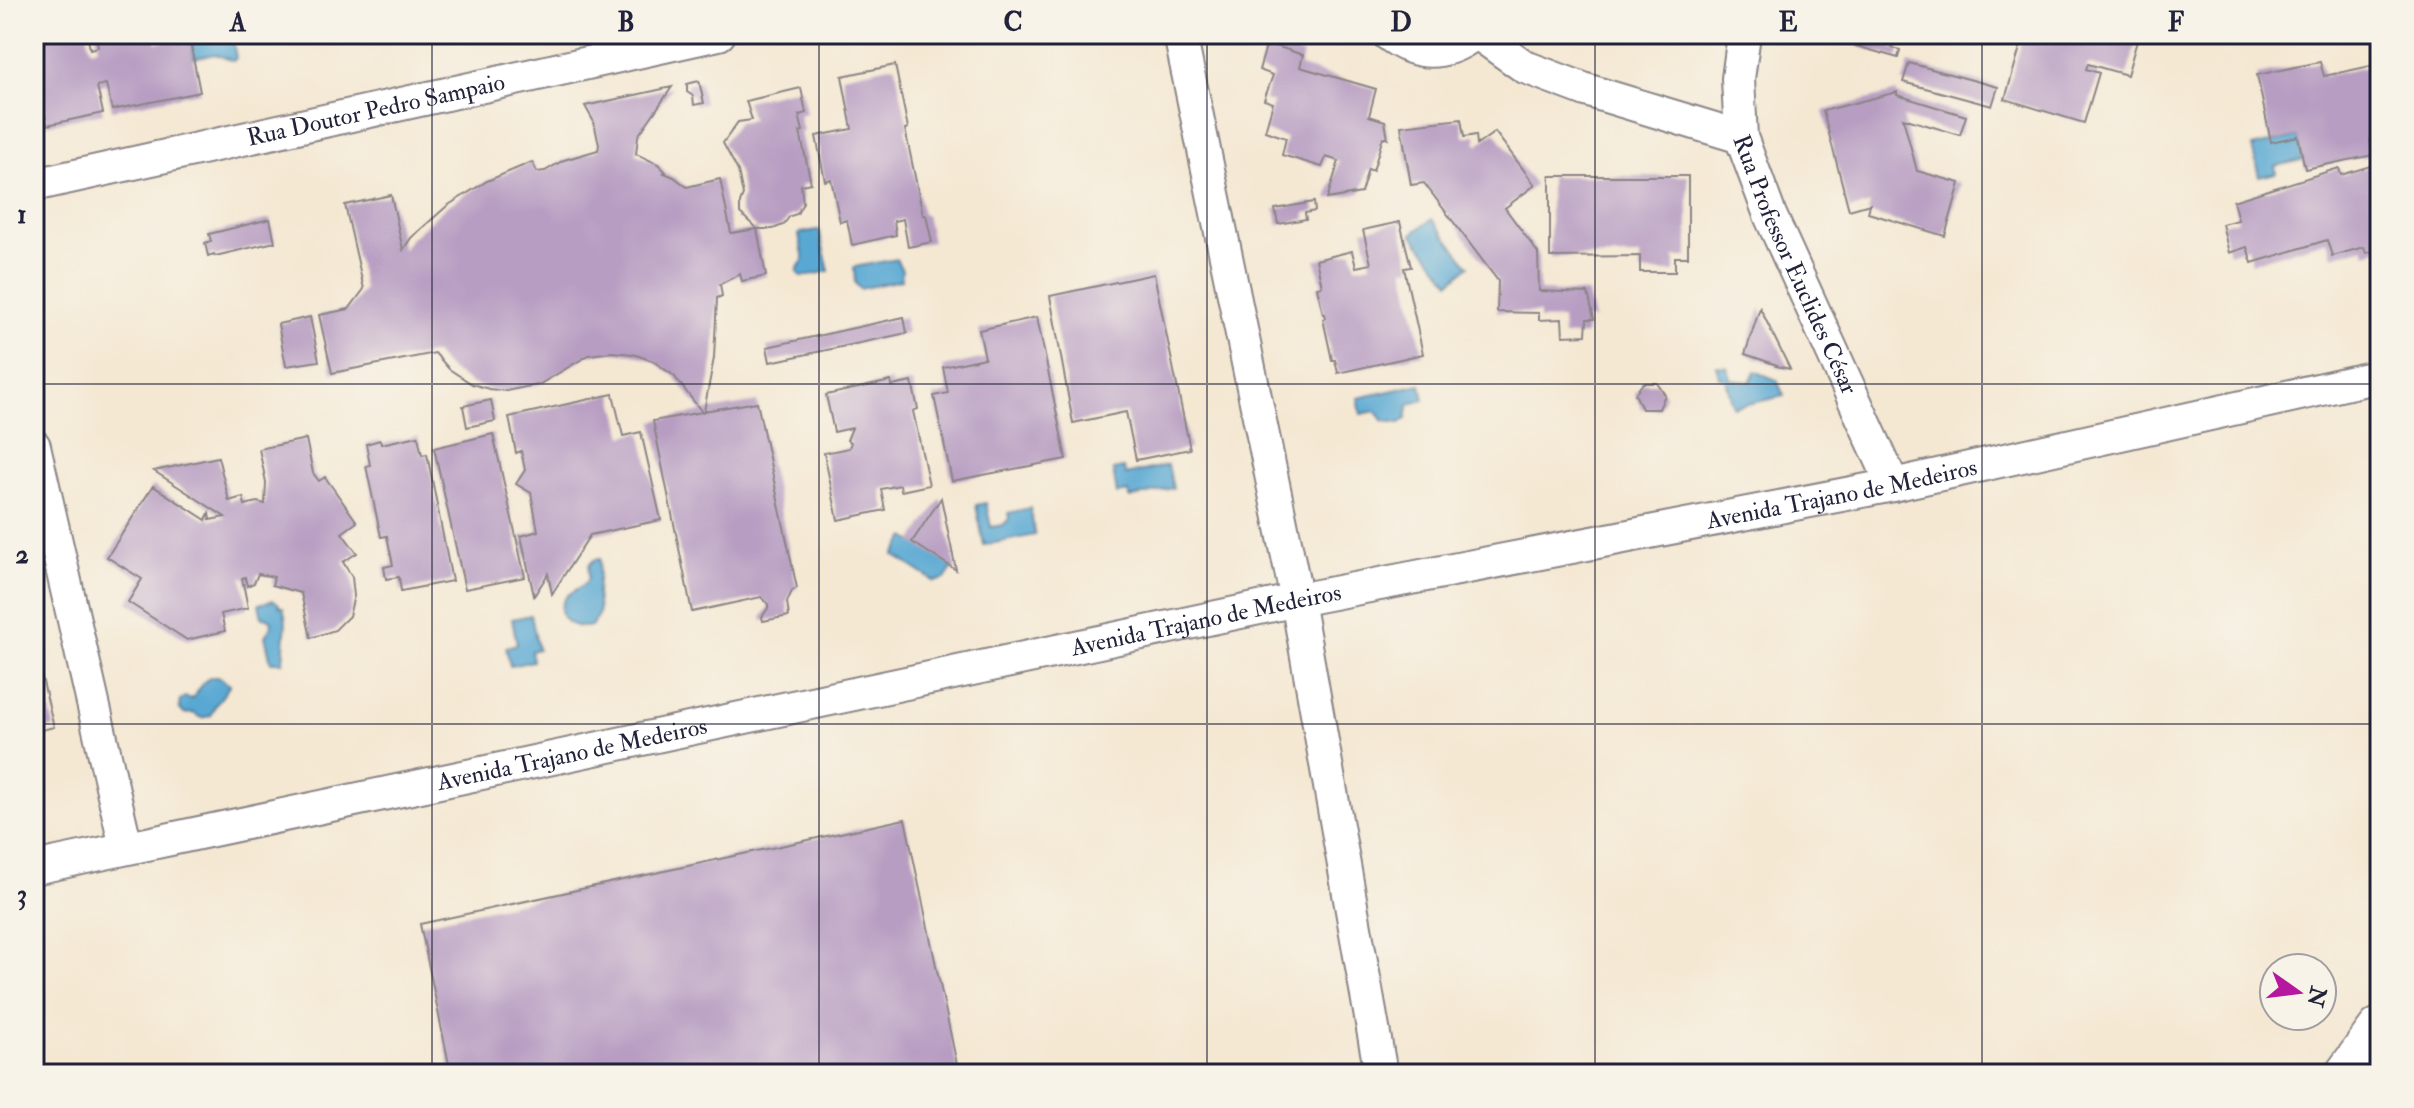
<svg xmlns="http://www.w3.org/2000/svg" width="2414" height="1108" viewBox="0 0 2414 1108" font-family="'IM FELL Double Pica',serif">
<rect width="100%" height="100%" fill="#f7f3e8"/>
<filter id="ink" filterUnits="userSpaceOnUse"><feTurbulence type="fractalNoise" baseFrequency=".0125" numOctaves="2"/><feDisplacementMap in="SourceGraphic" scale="16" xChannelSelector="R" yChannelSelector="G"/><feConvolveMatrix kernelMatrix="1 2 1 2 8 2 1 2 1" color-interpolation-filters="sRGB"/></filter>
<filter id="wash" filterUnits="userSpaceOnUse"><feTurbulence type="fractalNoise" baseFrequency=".006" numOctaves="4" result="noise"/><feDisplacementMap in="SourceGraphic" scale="32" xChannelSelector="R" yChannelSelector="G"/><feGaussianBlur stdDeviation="1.8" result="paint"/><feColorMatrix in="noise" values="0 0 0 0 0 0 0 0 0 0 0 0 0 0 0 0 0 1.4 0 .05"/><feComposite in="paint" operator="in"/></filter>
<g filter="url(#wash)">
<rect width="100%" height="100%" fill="#f4e8d3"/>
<path fill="#58a8d3" stroke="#3d6587" stroke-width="2" d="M170,34H232L236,58L233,61L215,54L194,58L190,37L168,41L167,38Z
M2298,136L2303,160L2275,166L2276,173L2259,177L2252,147Z
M1432,219L1469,266L1450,282L1412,234Z
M819,230L829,271L802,277C793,271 800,265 804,259L799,235L800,233Z
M896,259L902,270L901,280L860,289L855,283L854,267Z
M1716,366L1727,367L1732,380L1750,382L1755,371L1777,380L1784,396L1733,407L1726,379L1719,377Z
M1421,384L1424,400L1409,404L1406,419L1400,423L1384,421L1376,411L1361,414L1358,398Z
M1168,465L1173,488L1130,498L1129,492L1117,494L1113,470L1124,468L1126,475Z
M986,503L991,527L1003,525L1009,519L1008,513L1030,508L1035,535L984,545L976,505Z
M906,537L953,567L945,579L935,582L894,555Z
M600,559L597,593L599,613L591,626C570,631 551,615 567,596C573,590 585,587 588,579C589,574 588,570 589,565L594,560Z
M273,600L278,603L280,607H283L286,620L283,662H271L265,636L271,627L272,621L266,617L262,618L259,604Z
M531,615L538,649L531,651L533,661L510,666L506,647L517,644L512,619Z
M211,677H218L230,685L215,706L211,716L201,718L193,713L184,714L179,708L180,700L185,697L192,699L205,681Z"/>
<g id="blocks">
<path fill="#b79dc2" d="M34,34H87L90,49L98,47L96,34H155L157,43L189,36L200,92L112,110L106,84L97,86L103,113L47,125L34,63Z
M1851,34H1896L1892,48L1900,50L1898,58L1856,46L1858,37Z
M2024,34H2139L2127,75L2088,64L2086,69L2099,73L2084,123L2005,99Z
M1267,43L1303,55L1300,67L1376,89L1369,116L1385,121L1388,139L1383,137L1373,171L1368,169L1361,193L1327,199L1339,161L1326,157L1322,167L1282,155L1286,138L1265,131L1273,103L1264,100L1273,75L1259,70Z
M2320,62L2324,76L2380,64V137L2370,139L2373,155L2305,169L2298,136L2271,142L2257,75Z
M1909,63L1998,87L1992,106L1903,82Z
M895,65L908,128L905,129L923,215H926L932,242L908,247L903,219L894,221L896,235L852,245L847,220L840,222L831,179L825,181L816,136L852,129L842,76Z
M699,81L704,103L694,105L693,96L687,92V84Z
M672,87L638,136L636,154L658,164L666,172L664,173L674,177L687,187L720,179L731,233L757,229L766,276L742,281L740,274L720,284L722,296L717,298L714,358L704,411L757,402L797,588L792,591L787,602L789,616L763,621L762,617L768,608V604L761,597L692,612L653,421L702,412L674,376L653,361L633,354L612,352L589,355L540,384L506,391L489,389L472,384L449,369L435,353L332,373L319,315L349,309L364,289L345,205L391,195L403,250L411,238L447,206L487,181L532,162L537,172L545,171L564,160L598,150L599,145L594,122L585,106Z
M801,88L806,113L799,115L803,131L800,132L811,183L801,185L803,203L797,214L790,216L783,225L773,229H757L740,213V203L743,195L738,171L723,143L738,122L752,120L746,101Z
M1897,92V95L1966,116L1960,135L1903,118L1917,171L1960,183L1945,236L1868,213L1870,204L1849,210L1823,111Z
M1461,119L1464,137L1476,135L1477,145L1495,132L1535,185L1505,208L1538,253L1539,291L1588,293L1594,319H1587L1586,335L1563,336L1562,319L1539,320V313L1497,312L1498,281L1424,183L1411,185L1401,126Z
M2380,163V249L2366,253L2364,247L2332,256L2327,240L2252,263L2247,247L2229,253L2222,224L2238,220L2233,201L2339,168L2341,175Z
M1550,176H1688V257H1675V272H1640V256L1550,257Z
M1314,202L1315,211L1305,213L1306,219L1278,224L1275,209Z
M270,219L275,242L215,256L214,254L208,256L205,243L211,241L209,234Z
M1400,222L1411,267L1404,268L1423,354L1338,373L1335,360H1332L1323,319L1326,317L1325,314H1323L1317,287L1322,286L1316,260L1352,251L1356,267L1371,264L1363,230Z
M1154,274L1190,449L1136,460L1126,412L1073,423L1050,296Z
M1760,308L1790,369L1776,366L1777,365L1745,354Z
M310,317L319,361L286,366L278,324Z
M904,317L907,333L770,362L767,347Z
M1037,317L1066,459L952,481L934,396L948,393L943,367L985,358L979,330Z
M891,381L892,386L912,382L918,409L913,411L929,485L901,491L900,485L881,489L885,510L838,520L824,453L849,448L851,442L847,440L852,428L834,432L826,395Z
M1643,383H1657L1665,395L1659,409H1642L1635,394Z
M613,394L623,436L641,432L661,520L590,535L552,594L548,574L534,596L521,536L538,531L531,493L516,484L525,470L521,451L516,453L509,417Z
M491,400L495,421L467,427L463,406Z
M493,434L525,577L465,589L434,448Z
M418,436L422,455L427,454L452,581L401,591L399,577L386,579L384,567L393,565L387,536L381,537L366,466L370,465L366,444L380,440L381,444Z
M306,439L313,473L319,481L325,477L357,522L342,533L357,553L343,562L352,577L354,596L349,616L335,630L311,638L301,593L272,585L274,577L258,574L254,583L247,586L245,577L242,578L248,608L221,614L225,631L187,640L128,602L142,579L107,557L153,486L206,520L209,513L210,520L225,517L154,471L218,457L229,501L243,497L245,505L257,502L265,504L266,482L259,449Z
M941,498L956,570L912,542Z
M34,645L54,727L34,732Z
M905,819L959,1074H451L420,924Z"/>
</g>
</g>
<g filter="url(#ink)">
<use href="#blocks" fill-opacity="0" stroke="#8b8587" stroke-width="2"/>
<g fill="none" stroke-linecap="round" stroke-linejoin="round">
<defs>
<g id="minor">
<path d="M1180,34L1297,600L1381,1074"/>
<path d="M1388,34C1418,57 1445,56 1474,34"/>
<path d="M1479,34L1525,67L1586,90L1741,137"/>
<path id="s1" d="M1744,34L1738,79L1741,137L1770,215L1893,485"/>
<path id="s2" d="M34,185L719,34"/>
<path d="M34,446L126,847"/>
<path id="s3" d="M34,868L1297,600L1893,485L2380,376"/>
</g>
<path id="primary" d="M2348,1074L2380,1030"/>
</defs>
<use href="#minor" stroke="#8b8587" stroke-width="36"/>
<use href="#primary" stroke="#8b8587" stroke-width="48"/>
<use href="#minor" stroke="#fff" stroke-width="32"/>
<use href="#primary" stroke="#fff" stroke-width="44"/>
</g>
</g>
<path fill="none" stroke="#22223b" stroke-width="2" stroke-opacity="0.55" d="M432,34V1074M819,34V1074M1207,34V1074M1595,34V1074M1982,34V1074M34,384H2380M34,724H2380"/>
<g text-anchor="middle" stroke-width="7" stroke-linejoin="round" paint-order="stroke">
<g font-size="24" fill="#22223b" stroke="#f7f3e8">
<text dy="8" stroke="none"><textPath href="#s2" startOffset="350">Rua Doutor Pedro Sampaio</textPath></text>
<text dy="8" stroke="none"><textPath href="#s1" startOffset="242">Rua Professor Euclides César</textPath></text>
<text dy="8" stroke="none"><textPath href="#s3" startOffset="1846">Avenida Trajano de Medeiros</textPath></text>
<text dy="8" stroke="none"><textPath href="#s3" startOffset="1198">Avenida Trajano de Medeiros</textPath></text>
<text dy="8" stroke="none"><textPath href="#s3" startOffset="550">Avenida Trajano de Medeiros</textPath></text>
</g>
</g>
<rect width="2414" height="1108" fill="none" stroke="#f7f3e8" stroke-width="88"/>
<g transform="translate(2298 992) rotate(104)"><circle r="38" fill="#f7f3e8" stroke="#a29fa3" stroke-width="2"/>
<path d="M0-6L14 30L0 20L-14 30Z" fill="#b5179e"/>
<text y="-12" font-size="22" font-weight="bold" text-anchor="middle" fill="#22223b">N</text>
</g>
<rect x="44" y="44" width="2326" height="1020" fill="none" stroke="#22223b" stroke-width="3"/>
<g font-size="26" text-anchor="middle" font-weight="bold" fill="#22223b">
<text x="238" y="31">A</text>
<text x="626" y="31">B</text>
<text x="1013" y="31">C</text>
<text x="1401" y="31">D</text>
<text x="1788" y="31">E</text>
<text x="2176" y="31">F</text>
<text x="22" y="223">1</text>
<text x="22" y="563">2</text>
<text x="22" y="903">3</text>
</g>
</svg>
